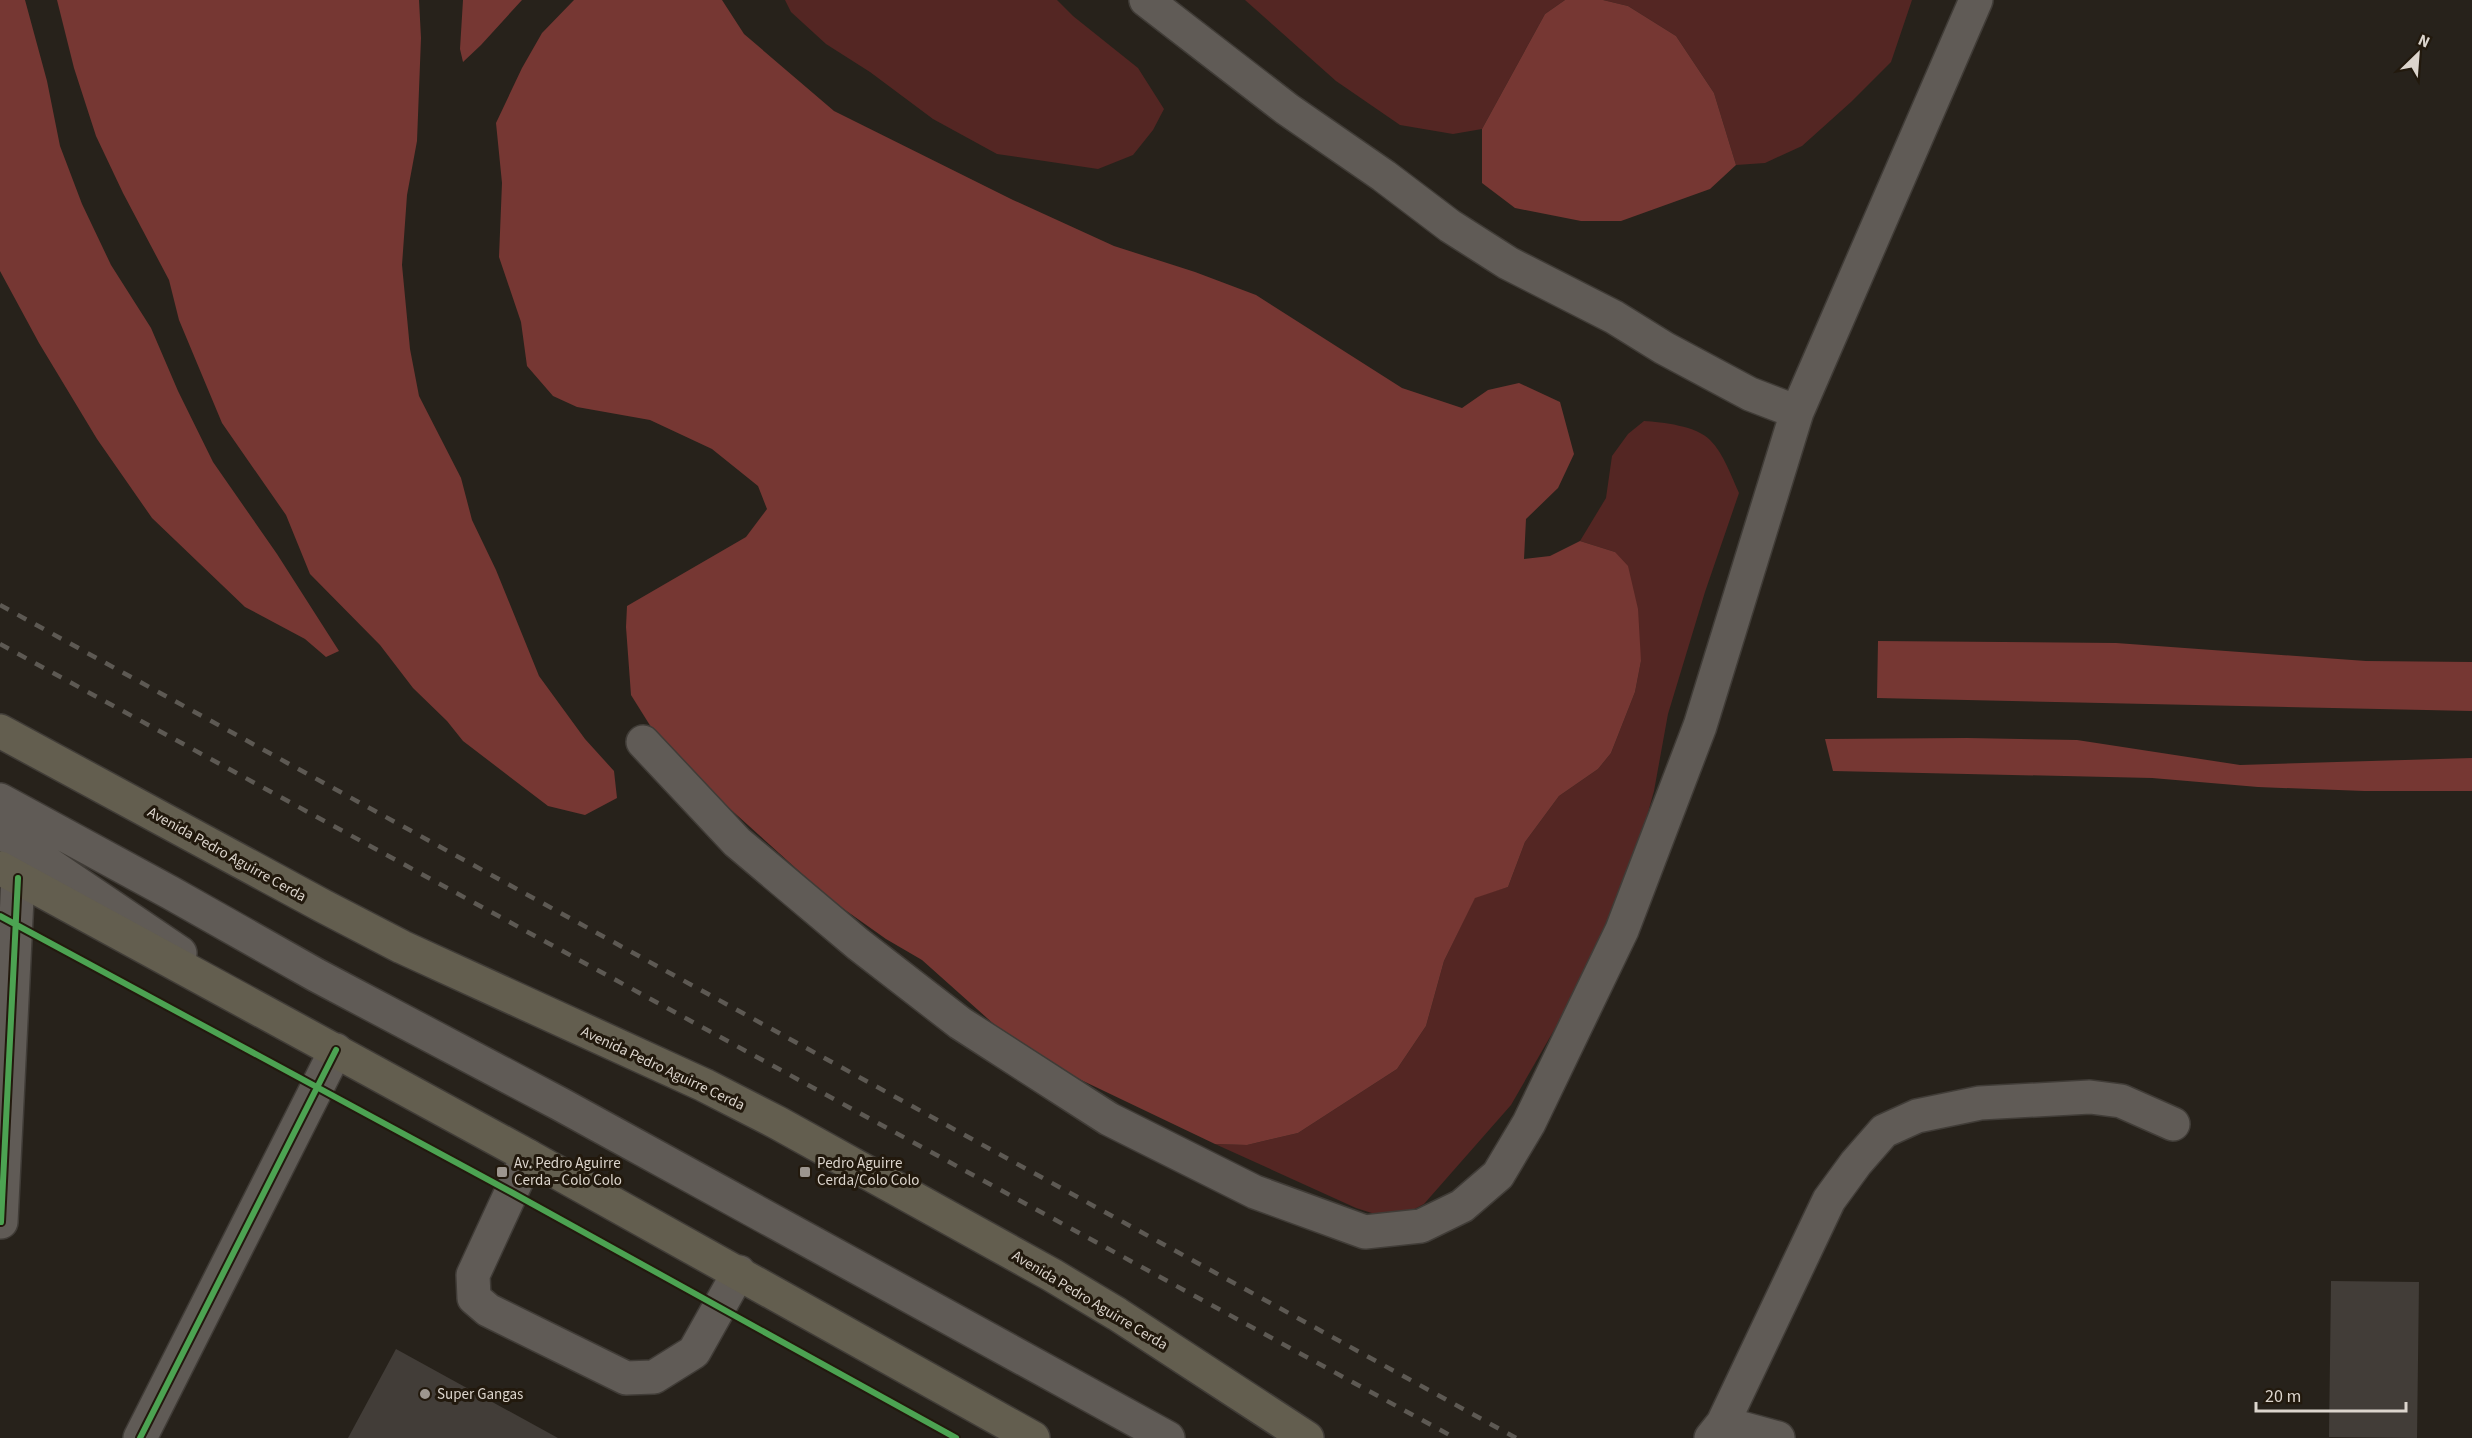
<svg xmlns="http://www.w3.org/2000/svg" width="2472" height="1438" viewBox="0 0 2472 1438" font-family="'Source Sans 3',sans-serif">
<rect width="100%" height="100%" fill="#27221b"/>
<path fill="#542623" d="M785,0H1057L1073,16L1138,68L1164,109L1153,130L1133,155L1098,169L997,154L933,119L870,72L826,44L791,12Z
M1245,0H1565L1545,14L1482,129L1453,134L1400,125L1336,81Z
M1603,0H1912L1891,62L1851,102L1802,146L1765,163L1736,165L1714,93L1676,36L1628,6Z
M1644,421C1662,422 1697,426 1710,440C1724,454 1731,476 1739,493L1705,592L1668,714L1654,791L1619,917L1511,1105L1424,1204L1394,1220L1356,1208L1215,1144L1247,1145L1298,1133L1397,1069L1426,1026L1444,961L1475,897L1508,887L1525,842L1559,796L1598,769L1611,753L1635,692L1641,661L1615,552L1580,541L1606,498L1612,456L1628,434Z"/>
<path fill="#763733" d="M0,0H25L47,81L60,146L82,204L111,265L151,328L178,391L213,462L277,554L339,651L326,657L305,639L245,607L152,518L97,439L39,343L0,271Z
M57,0H419L421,38L417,141L407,195L402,265L410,349L419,396L461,478L472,520L496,570L539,676L585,739L614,771L617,798L585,815L548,806L463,741L447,721L413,688L380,645L310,574L286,515L222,423L179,320L169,280L123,193L96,136L74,68Z
M463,0H522L481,45L463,62L460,49Z
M574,0H722L744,34L834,111L1013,200L1114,246L1195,272L1256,295L1402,388L1462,408L1488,390L1519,383L1560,402L1574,454L1558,488L1526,519L1524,559L1550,556L1580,541L1615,552L1628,566L1638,609L1641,661L1635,692L1611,753L1598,769L1559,796L1525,842L1508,887L1475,898L1444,961L1426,1026L1397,1069L1298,1133L1247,1145L1215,1144L1058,1069L1015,1043L922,960L886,939L831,900L708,789L661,743L631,695L626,627L627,606L746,537L767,509L758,486L712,449L650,420L577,407L553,396L527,366L521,322L499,257L502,183L496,123L522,68L542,33Z
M1565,0H1603L1628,6L1676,36L1714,93L1736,165L1710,189L1621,221H1581L1515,208L1482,183V129L1545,14Z
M1878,641L2116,643L2366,661L2472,662V711L1877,698Z
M1967,738L2077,740L2240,765L2472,758V791H2364L2258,787L2152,778L1833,771L1825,739Z"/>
<path fill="#423d38" d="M2331,1281L2419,1282L2417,1438L2329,1437Z
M396,1349L558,1438H348Z"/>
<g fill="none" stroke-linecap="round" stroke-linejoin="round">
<defs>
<path id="minor" d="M1146,0L1287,109L1384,176L1450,226L1508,263L1614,317L1664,348L1750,394L1797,412
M643,742L737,842L858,944L960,1023L1109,1119L1255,1192L1365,1232L1421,1226L1462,1206L1498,1175L1529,1123L1622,930L1700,726L1797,412L1976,0
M0,800L171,893L316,975L560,1104L1168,1438
M0,831L180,953
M528,1156L473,1275L474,1298L488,1310L626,1378L654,1377L694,1352L739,1272
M1,1222L18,878
M1723,1423L1778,1438
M140,1438L336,1050
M1711,1438L1723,1423L1829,1200L1856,1163L1884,1131L1917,1116L1980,1103L2090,1097L2121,1101L2173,1124"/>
<path id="highway" d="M0,731L323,906L402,947L704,1085L778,1123L1052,1275L1117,1314L1307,1438
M0,868L528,1156L1033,1438"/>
</defs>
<use href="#minor" stroke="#403c37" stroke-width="36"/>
<use href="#highway" stroke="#403c37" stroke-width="36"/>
<use href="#minor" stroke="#605b56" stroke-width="33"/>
<use href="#highway" stroke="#635e4f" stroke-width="33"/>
<path stroke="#5d5953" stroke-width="4.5" stroke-dasharray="10 10" stroke-linecap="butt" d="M0,605L1516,1438
M0,644L1455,1438"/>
<defs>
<path id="cycleway" d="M0,916L511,1192L956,1438
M1,1222L18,878
M140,1438L336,1050"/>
</defs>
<use href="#cycleway" stroke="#22190d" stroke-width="10"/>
<use href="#cycleway" stroke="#4ca352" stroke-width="6"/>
</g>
<g fill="#9d968f" stroke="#22190d" stroke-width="2">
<rect x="496" y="1166" width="12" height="12" rx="3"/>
<rect x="799" y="1166" width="12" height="12" rx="3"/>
<circle cx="425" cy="1394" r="6"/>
</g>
<g text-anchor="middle" stroke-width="6" stroke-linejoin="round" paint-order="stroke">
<g font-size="15" fill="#dcd5cd" stroke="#22190d">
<text transform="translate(227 854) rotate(29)" y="5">Avenida Pedro Aguirre Cerda</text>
<text transform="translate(663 1068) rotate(25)" y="5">Avenida Pedro Aguirre Cerda</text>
<text transform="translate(1090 1300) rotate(31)" y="5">Avenida Pedro Aguirre Cerda</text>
</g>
<g font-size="15" fill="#dcd5cd" stroke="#22190d" text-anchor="start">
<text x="514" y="1168">Av. Pedro Aguirre<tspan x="514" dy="17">Cerda - Colo Colo</tspan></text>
<text x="817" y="1168">Pedro Aguirre<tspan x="817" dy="17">Cerda/Colo Colo</tspan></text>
<text x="437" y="1399">Super Gangas</text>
</g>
</g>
<g transform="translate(2418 54) rotate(25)" stroke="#22190d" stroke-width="4.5" paint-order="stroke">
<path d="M0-4.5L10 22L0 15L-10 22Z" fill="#dcd5cd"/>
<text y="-9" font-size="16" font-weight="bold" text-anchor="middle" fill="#dcd5cd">N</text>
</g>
<path d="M2256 1402v9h150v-9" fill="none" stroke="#dcd5cd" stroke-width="3"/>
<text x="2265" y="1402" font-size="18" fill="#dcd5cd" stroke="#22190d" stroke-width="4.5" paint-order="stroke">20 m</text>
</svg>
